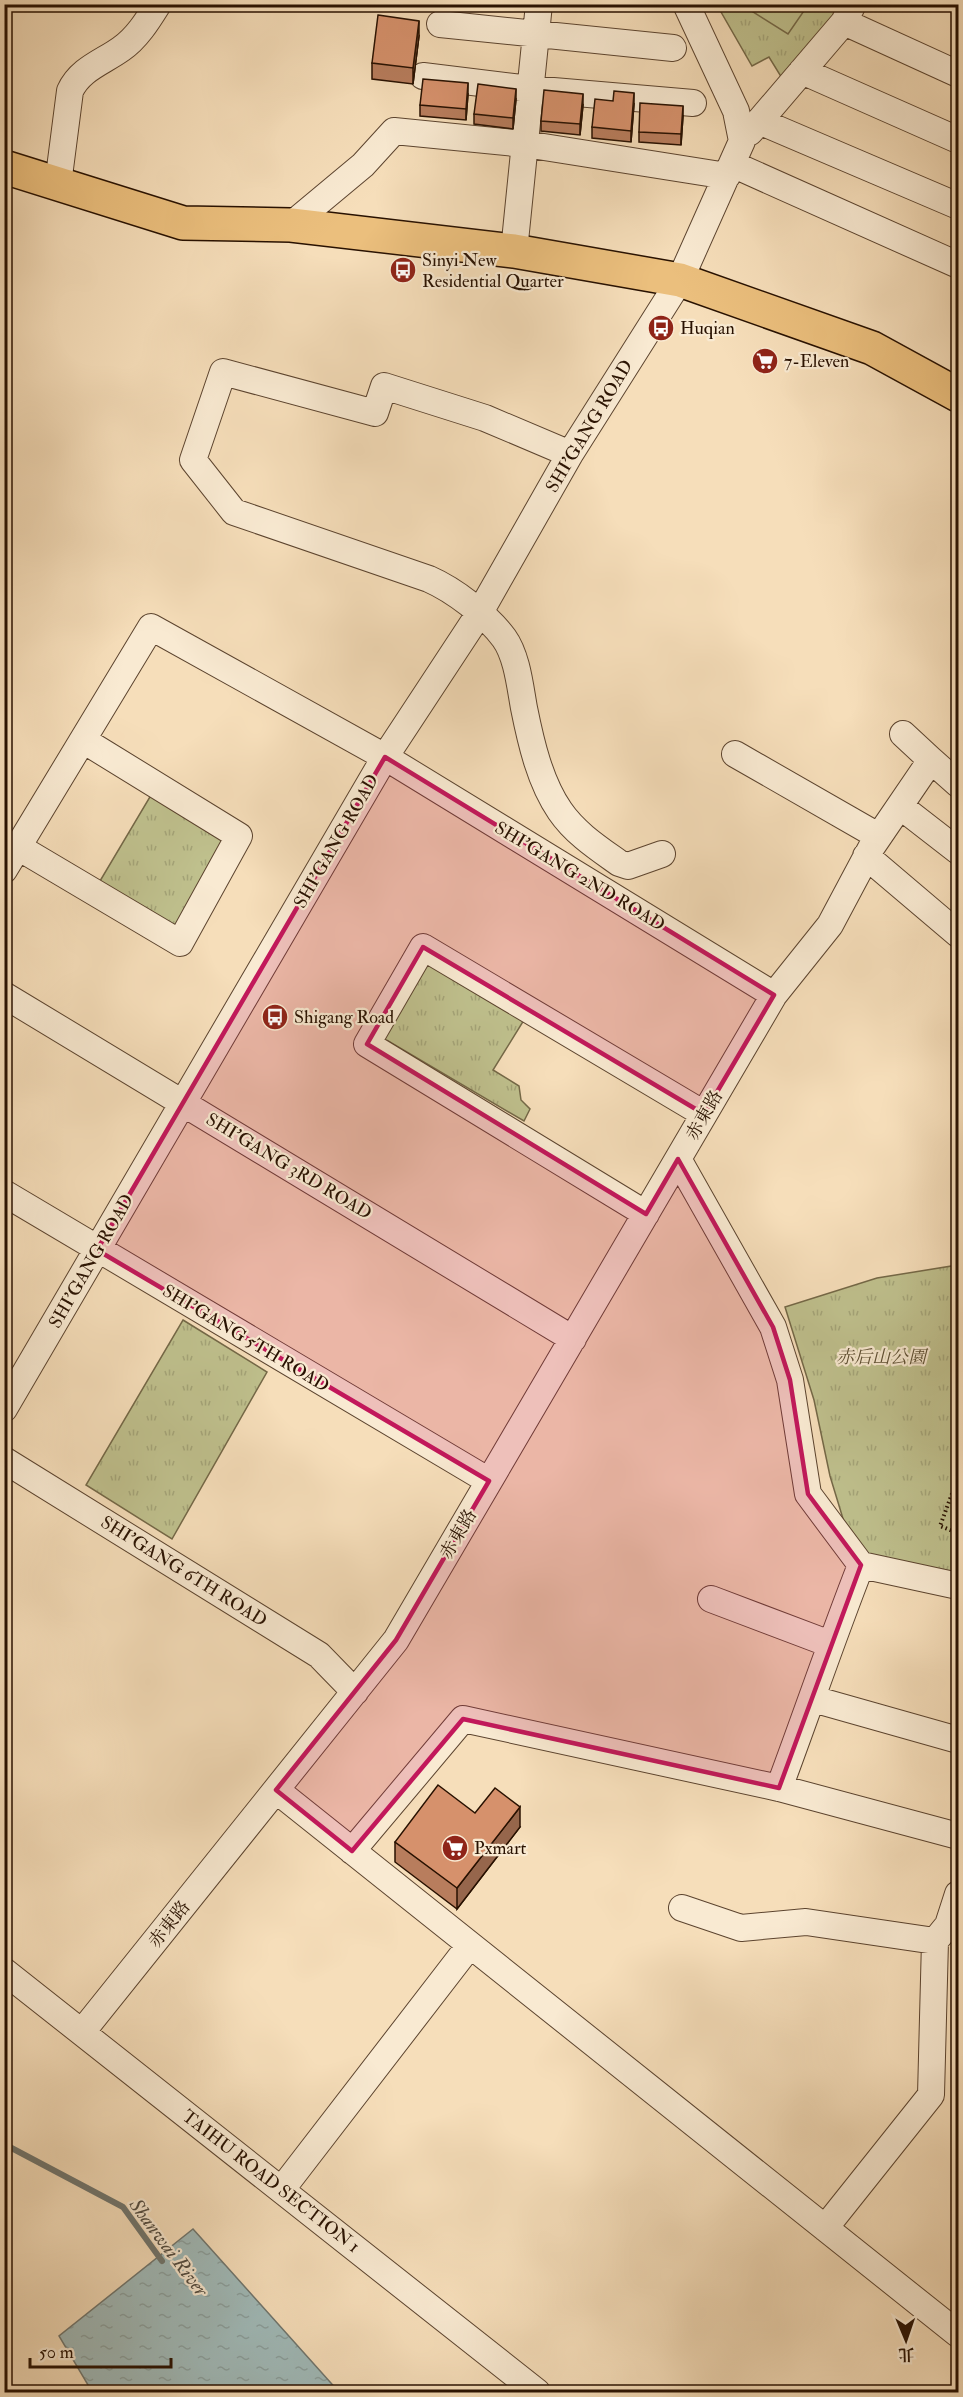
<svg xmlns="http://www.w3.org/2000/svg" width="963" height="2397" viewBox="0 0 963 2397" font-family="'IM FELL Double Pica','Noto Serif TC',serif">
<defs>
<pattern id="grass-tufts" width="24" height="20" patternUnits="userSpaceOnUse" patternTransform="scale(1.5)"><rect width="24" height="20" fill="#bfc08d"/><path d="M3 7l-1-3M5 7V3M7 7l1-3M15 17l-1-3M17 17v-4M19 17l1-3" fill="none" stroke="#a4a478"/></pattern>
<pattern id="water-ripples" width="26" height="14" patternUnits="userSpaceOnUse" patternTransform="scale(1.5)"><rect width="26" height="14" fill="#a0bab9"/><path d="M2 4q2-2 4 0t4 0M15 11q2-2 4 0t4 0" fill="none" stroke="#8a9f9d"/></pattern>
</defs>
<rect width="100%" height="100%" fill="#f6deba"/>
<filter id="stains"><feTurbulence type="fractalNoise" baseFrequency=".00333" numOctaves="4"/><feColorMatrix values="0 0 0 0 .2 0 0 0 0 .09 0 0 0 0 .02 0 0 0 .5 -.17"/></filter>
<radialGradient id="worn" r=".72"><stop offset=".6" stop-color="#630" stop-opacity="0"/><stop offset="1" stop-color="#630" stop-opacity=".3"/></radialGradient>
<path fill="url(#grass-tufts)" stroke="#746847" stroke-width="1.5" d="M849,4L788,88L769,57L752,66L717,5Z
M154,790L233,839L176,933L97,886Z
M428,961L524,1020L493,1070L519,1086L521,1100L530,1109L524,1121L383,1038Z
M958,1265V1586L861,1565L844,1522L830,1476L814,1400L785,1307L877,1278Z
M183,1320L267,1372L172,1539L86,1485Z"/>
<path fill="#bfc08d" stroke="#746847" stroke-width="1.5" d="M742,5H808L788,34Z"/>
<path fill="url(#water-ripples)" stroke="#70766f" stroke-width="1.5" d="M193,2229L339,2392H99L88,2385L59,2336Z"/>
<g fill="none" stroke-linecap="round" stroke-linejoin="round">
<path stroke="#70766f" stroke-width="6" d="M4,2144L123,2207L162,2261"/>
<defs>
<path id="minor" d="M844,22L958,74
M440,24L673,48
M802,71L958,140
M423,76L530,89L693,103
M759,121L958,206
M750,132L844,22L853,4
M732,164L958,265
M58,184L70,91C80,69 103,62 121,49C137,38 148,20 158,4
M291,225L363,165L394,131L525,144L727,176
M514,251L539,4
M570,454L485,418L384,386L375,413L223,372L193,460L234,512L429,579C454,590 487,615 504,638C517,656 520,686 524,708C531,743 540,782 560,811C575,833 598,848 619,863L628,866L662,854
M903,734L931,760
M735,754L878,836
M900,806L958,851
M18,847L180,943L239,836L83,740
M866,856L958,934
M4,870L151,627L385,757L774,995
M4,995L573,1339
M678,1159L773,1327L790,1380L808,1494L861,1565
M4,1193L489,1481
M646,1214L367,1044L423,947L704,1114
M4,1409L385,757L479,614L570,454L680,280L742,141L736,111L686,4
M4,1460L319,1655L355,1692
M711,1599L830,1644
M813,1699L958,1740
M779,1788C807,1713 832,1639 861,1565L958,1586
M276,1790L958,2334
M352,1851L463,1719L779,1788L958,1836
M682,1908L741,1928L806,1922L935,1941
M4,1971L537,2392
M82,2032L396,1640L774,995L830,925L871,848L931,760L958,784
M282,2189L470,1945
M825,2228L931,2095L935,1941L948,1925L958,1894"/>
<path id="major" d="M4,167L183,223L291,225L514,251L680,280L872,348L958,395"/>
</defs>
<use href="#minor" stroke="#5c442f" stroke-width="28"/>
<use href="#major" stroke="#281101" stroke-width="36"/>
<path stroke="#281101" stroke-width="4" stroke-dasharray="1.5 3" stroke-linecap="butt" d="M958,1482L956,1483L940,1526L958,1533"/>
<use href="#minor" stroke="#f9ead2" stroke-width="26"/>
<use href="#major" stroke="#ebbf7d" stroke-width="33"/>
</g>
<path fill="#b87d5d" stroke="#281101" stroke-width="1.5" d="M419,36L413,84L372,79V63Z
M468,94L466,120L420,116V105Z
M516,99L513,129L474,124V114Z
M634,104L631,142L592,138V127Z
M583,105L580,135L541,131V121Z
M683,116L681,145L639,142V132Z
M475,1813L520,1827L457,1909L395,1862V1842Z"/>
<path fill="#96664c" stroke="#281101" stroke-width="1.5" d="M419,21V36L413,84V68Z
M468,83V94L466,120V109Z
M516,89V99L513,129V118Z
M634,93V104L631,142V131Z
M583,94V105L580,135V124Z
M683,106V116L681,145V134Z
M520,1807V1827L457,1909V1888Z"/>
<path fill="#d6916c" stroke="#281101" stroke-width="1.5" d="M378,15L419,21L413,68L372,63Z
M423,79L468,83L466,109L420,105Z
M478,84L516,89L513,118L474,114Z
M544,90L583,94L580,124L541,121Z
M614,91L634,93L631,131L592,127L595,99L613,101Z
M640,103L683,106L681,134L639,132Z
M438,1785L475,1813L495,1788L520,1807L457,1888L395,1842Z"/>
<path fill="#c2185b" fill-opacity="0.2" stroke="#c2185b" stroke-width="4.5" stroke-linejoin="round" d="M385,757L774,995L704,1114L423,947L367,1044L646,1214L678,1159L773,1327L790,1380L808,1494L861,1565L779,1788L463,1719L352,1851L276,1790L396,1640L489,1481L97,1250Z"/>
<defs>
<symbol id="bus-disc" viewBox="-11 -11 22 22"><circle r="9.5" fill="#8f2418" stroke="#f9ead2"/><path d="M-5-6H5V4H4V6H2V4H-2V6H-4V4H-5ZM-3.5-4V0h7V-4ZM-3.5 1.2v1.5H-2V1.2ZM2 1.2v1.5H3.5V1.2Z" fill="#fff"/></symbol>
<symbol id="supermarket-disc" viewBox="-11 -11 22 22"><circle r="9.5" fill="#8f2418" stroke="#f9ead2"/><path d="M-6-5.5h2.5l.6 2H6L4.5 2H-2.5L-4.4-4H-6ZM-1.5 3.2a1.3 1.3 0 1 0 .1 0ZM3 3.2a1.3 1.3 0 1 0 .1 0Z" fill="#fff"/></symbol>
</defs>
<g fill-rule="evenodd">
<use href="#bus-disc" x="388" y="255" width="30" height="30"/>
<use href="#bus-disc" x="646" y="313" width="30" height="30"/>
<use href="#supermarket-disc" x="750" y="346" width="30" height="30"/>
<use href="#bus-disc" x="260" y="1002" width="30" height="30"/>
<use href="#supermarket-disc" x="440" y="1833" width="30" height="30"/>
</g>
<g text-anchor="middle" stroke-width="4.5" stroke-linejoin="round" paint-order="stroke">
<g font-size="18" fill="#281101" stroke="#f9ead2" text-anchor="start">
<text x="422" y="266">Sinyi New<tspan x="422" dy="21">Residential Quarter</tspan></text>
<text x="680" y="334">Huqian</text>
<text x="784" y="367">7-Eleven</text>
<text x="294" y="1023">Shigang Road</text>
<text x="474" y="1854">Pxmart</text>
</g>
<g font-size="18" fill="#281101" stroke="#f9ead2">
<text transform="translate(589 426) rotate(-59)" y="6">SHI'GANG ROAD</text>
<text transform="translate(336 841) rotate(-60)" y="6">SHI'GANG ROAD</text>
<text transform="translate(580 876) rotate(31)" y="6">SHI'GANG 2ND ROAD</text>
<text transform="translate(704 1115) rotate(-60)" y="6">赤東路</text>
<text transform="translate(289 1166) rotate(31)" y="6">SHI'GANG 3RD ROAD</text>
<text transform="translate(91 1261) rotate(-60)" y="6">SHI'GANG ROAD</text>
<text transform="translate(246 1338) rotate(31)" y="6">SHI'GANG 5TH ROAD</text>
<text transform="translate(458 1534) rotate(-60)" y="6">赤東路</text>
<text transform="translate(184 1571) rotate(32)" y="6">SHI'GANG 6TH ROAD</text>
<text transform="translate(169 1924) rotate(-51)" y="6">赤東路</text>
<text transform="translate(271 2181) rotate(38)" y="6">TAIHU ROAD SECTION 1</text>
</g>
<g font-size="18" font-style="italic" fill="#5d4e32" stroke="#f9ead2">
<text x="881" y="1363">赤后山公園</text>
</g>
<g font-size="20" font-style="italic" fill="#524c41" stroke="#f9ead2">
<text transform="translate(169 2247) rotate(53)" y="7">Shanwai River</text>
</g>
</g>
<rect width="963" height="2397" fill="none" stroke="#f6deba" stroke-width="24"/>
<rect x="6" y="6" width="951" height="2385" fill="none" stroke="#281101" stroke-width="3"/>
<rect x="12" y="12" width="939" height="2373" fill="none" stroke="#281101" stroke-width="1.5"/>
<g transform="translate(906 2340) rotate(178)" stroke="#f9ead2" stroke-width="4.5" paint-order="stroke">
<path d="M0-4.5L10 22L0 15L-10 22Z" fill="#281101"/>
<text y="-9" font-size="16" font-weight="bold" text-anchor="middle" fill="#281101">北</text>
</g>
<path d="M30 2358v9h141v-9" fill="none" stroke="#281101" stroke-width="3"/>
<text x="39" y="2358" font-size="18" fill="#281101" stroke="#f9ead2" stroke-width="4.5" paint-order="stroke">50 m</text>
<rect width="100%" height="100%" filter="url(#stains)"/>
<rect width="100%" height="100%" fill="url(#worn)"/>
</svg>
